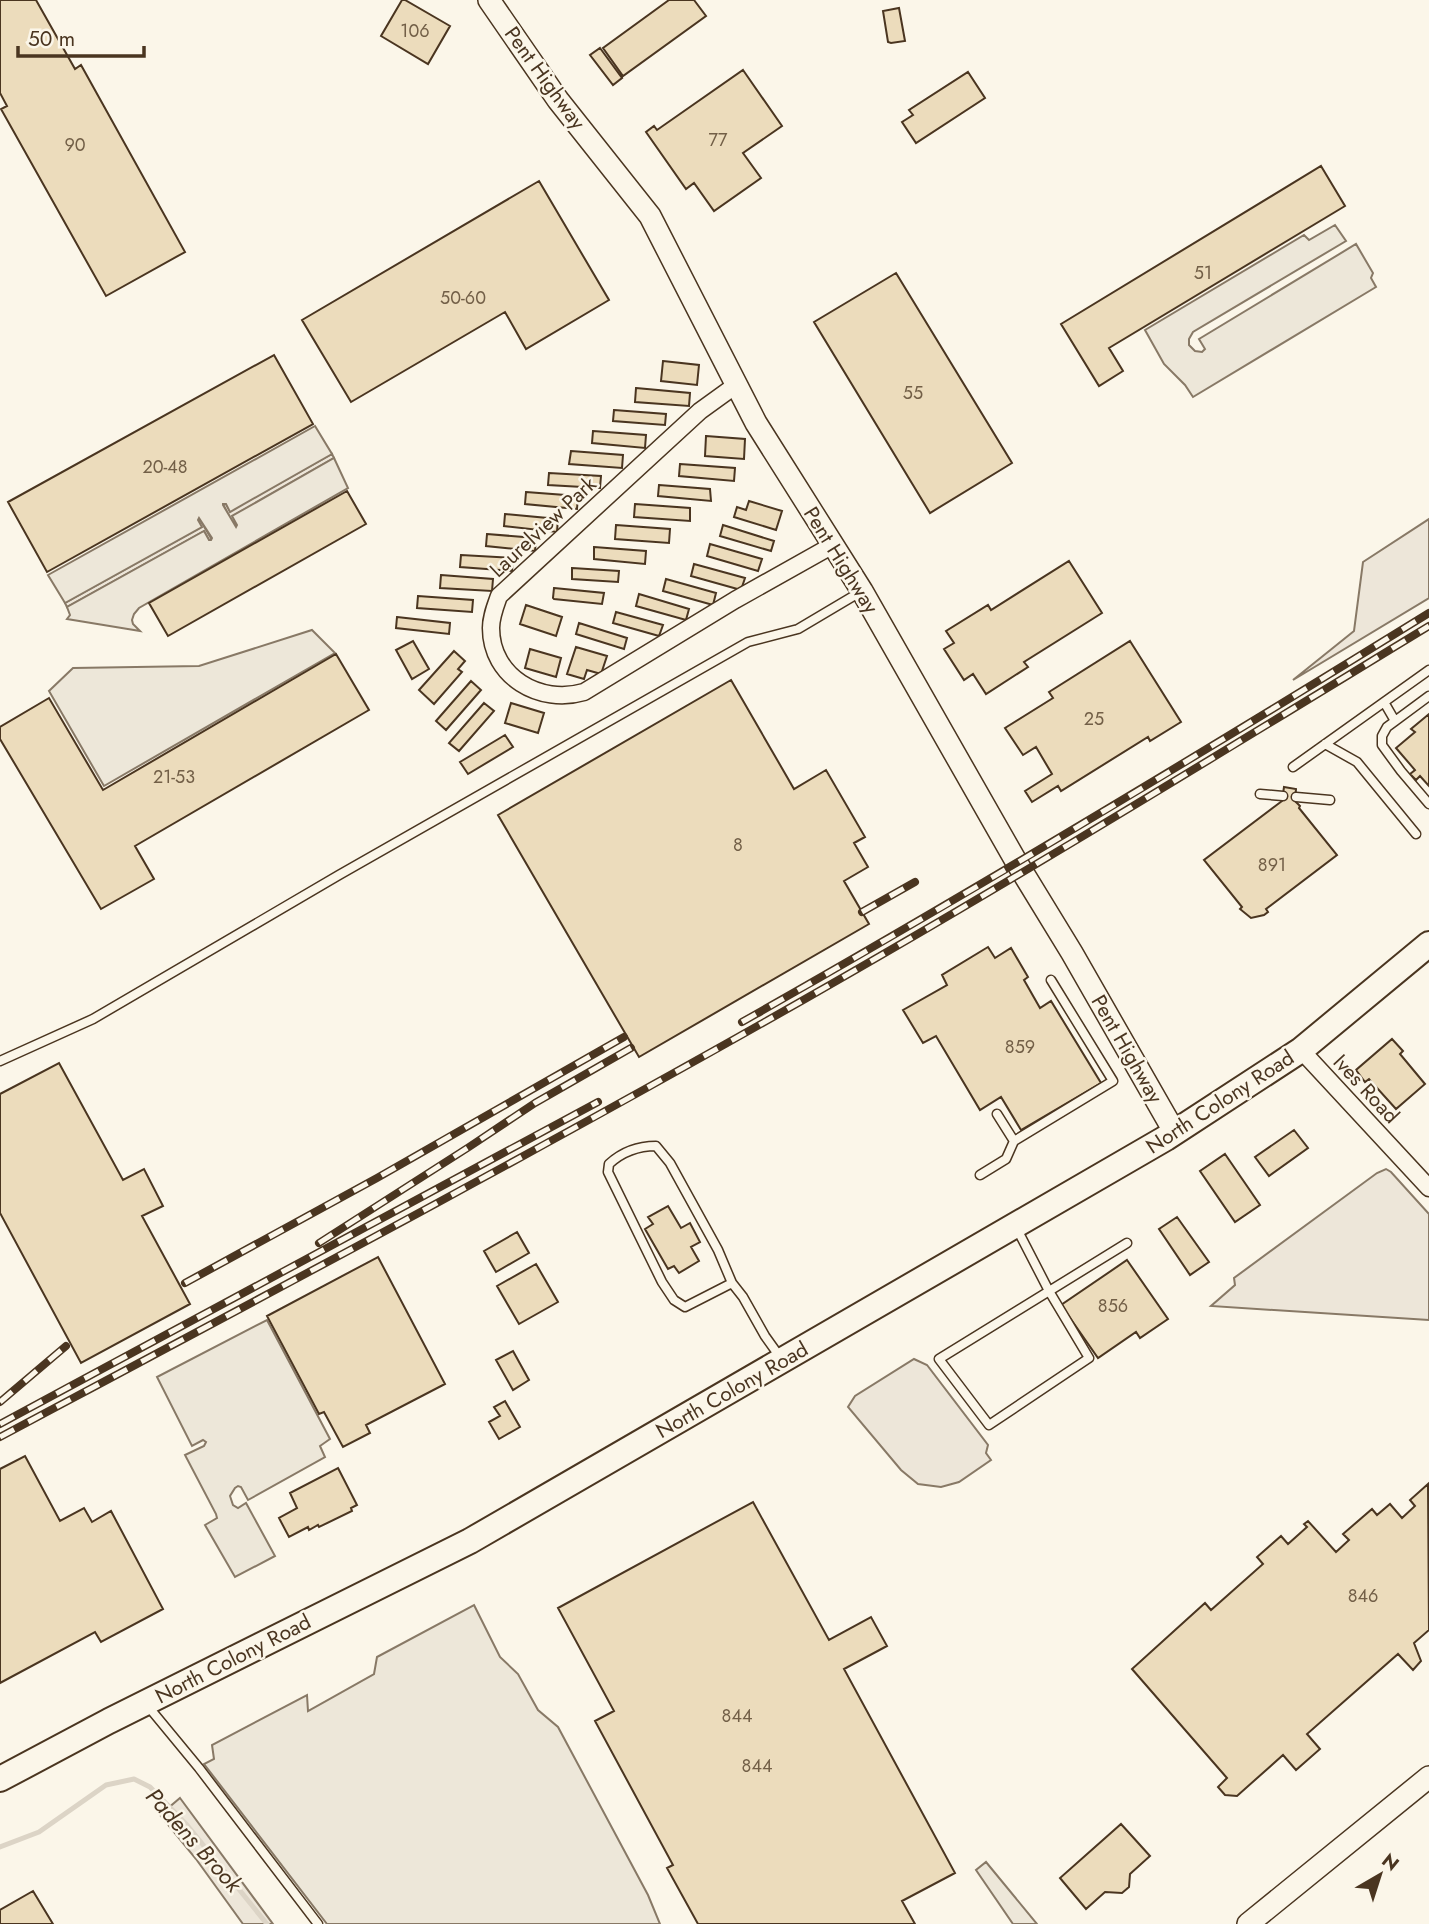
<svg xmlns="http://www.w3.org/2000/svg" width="1429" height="1924" viewBox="0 0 1429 1924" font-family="Jost,sans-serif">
<rect width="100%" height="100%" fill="#fbf6e9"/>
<path fill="#ede6d9" stroke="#887966" stroke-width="2" d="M332,454L334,458L233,516L237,525L235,527L234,526L223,504H226L230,511Z
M199,518L212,540H209L204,531L67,607L65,603L201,527L198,520Z
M1429,519V598L1293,680L1354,631L1363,562Z
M1386,1169L1391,1172L1429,1214V1320L1211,1306L1235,1285L1234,1278L1377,1173Z
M914,1359L927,1365L988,1445L986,1453L991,1460L959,1482L941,1487L918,1484L901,1470L848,1407L855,1396Z
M180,1798L273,1924H243L196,1859L160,1815Z"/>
<path fill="#ede7d9" stroke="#887966" stroke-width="2" d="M1335,225L1346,241L1193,332L1189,339V345L1195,351L1202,352L1205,349L1199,339L1356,244L1373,273L1371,278L1376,287L1193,397L1185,385L1164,364L1145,330L1304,235L1309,240Z
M315,426L332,454L230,512L226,504H223V505L236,527L237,525L232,516L334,458L348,488L139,608L134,614L132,620L133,624L140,631L67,619L70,615L67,607L204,531L209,540H211L212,538L199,518L198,520L202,527L65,603L48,575Z
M312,630L335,653L104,786L49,691L73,668L199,666Z
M267,1320L330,1439L320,1446L325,1457L248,1500L241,1487L238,1486L235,1488L230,1496L233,1505L238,1508L246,1503L275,1556L235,1577L205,1525L217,1518L216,1514L185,1455L204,1446L206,1442L203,1440L192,1446L157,1377Z
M474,1605L500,1657L518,1674L538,1710L558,1727L648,1895L660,1924H327L204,1764L214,1759L212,1745L307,1695L308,1711L374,1674L377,1657Z
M986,1862L1037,1924H1013L976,1870Z"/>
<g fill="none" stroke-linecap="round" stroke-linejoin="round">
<path stroke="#dcd4c6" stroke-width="5" d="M0,1847L39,1832L106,1785L134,1779L150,1787L187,1825L267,1924"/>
</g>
<path fill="#ecdcbc" stroke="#4a3520" stroke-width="2" d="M0,0H36L75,69L81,65L185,252L106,296L1,109L7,106L0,93Z
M402,0H405L450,26L428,64L381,36Z
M669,0H694L706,16L623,76L603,48Z
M899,8L905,41L891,43L888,42L883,11Z
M600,48L622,78L613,85L590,55Z
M743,70L782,126L743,153L761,178L714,211L694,183L686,189L646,132L654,126L657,130Z
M968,72L985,98L916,143L902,122L913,115L909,110Z
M1321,166L1345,206L1109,348L1123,371L1099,386L1061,324Z
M539,181L609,300L526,349L505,312L351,402L302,320Z
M896,273L1012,463L930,513L814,322Z
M274,355L313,424L47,572L8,502Z
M663,361L699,365L697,385L661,381Z
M636,388L690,393L689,406L635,402Z
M614,410L666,414L665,425L613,421Z
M593,431L646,435L645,448L592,443Z
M706,436L745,439L744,459L705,456Z
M571,451L623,455L622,468L569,464Z
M680,464L735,468L734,481L679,476Z
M549,473L601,476L600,488L548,485Z
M659,485L710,489L711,501L658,496Z
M347,491L366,524L168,636L149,603Z
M526,492L578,496L577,509L525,504Z
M749,501L782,511L776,530L734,517L737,507L746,510Z
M635,504L690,508V521L634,517Z
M505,514L558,519L557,532L504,526Z
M616,525L670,529L669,543L615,539Z
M723,525L774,541L771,551L720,536Z
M487,534L536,538L535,551L486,546Z
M710,544L762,559L758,571L707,556Z
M594,547L646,551L645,564L594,559Z
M461,555L513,558L512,571L460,567Z
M1069,561L1102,613L1024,662L1028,667L986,694L973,674L964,680L944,649L954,643L946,631L988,605L991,610Z
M694,564L745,578L741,590L691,576Z
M572,568L619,571L618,582L572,579Z
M441,575L493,579L492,591L440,588Z
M666,579L716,593L713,605L663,591Z
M554,588L604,593L602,604L554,599L553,598Z
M639,594L689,609L686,620L636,606Z
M418,596L473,600L472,612L417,608Z
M526,605L562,617L556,636L520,624Z
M616,612L663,625L659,636L613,623Z
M397,617L450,623L449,634L396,628Z
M579,623L627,638L624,649L576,634Z
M413,641L429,669L412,679L396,650Z
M1130,641L1181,722L1150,741L1148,737L1061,791L1058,786L1032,802L1025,791L1052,774L1036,747L1023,755L1005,728L1053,698L1049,692Z
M576,647L607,656L601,674L587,670L584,679L567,674Z
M530,649L561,658L556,677L525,668Z
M454,651L465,661L458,669L462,672L434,704L419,690Z
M336,654L369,710L135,846L154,879L101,909L0,739V727L49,698L103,790Z
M731,680L794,789L826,770L865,837L854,843L868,867L844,881L869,924L639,1057L498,815Z
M471,681L481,690L446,730L436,721Z
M484,703L494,711L459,751L449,743Z
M511,703L544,713L538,733L505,723Z
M1429,714V786L1420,776L1416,780L1410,774L1415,770L1396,748L1415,732L1411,729Z
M505,735L513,747L468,774L460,762Z
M1284,787L1296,789L1295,801L1300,806L1299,808L1337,855L1266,909L1268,912L1264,915L1251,918L1240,909L1242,907L1204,860L1282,801Z
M988,947L995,958L1011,948L1028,977L1024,980L1040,1008L1051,1001L1101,1083L1021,1130L1001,1097L980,1110L936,1036L923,1043L903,1010L947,985L942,975Z
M1392,1039L1403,1051L1400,1054L1425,1084L1396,1109L1369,1079L1365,1082L1356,1070Z
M59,1063L123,1180L144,1169L163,1206L142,1216L190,1304L81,1363L0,1213V1094Z
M1294,1130L1308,1148L1269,1176L1255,1157Z
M1225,1154L1260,1205L1235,1222L1200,1171Z
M668,1206L681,1228L690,1223L700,1242L691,1247L699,1261L679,1273L674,1266L668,1269L645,1229L653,1224L648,1217Z
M1177,1217L1209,1262L1190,1275L1159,1229Z
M517,1232L529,1253L496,1272L484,1251Z
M378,1257L445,1384L366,1425L370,1433L343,1447L324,1412L319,1414L267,1316Z
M1127,1260L1168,1319L1140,1338L1136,1332L1098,1358L1061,1305Z
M536,1264L558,1302L519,1324L497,1286Z
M513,1351L529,1380L513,1390L496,1360Z
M505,1401L520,1427L499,1439L489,1422L500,1416L494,1407Z
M25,1456L60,1521L84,1508L92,1522L111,1511L163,1609L101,1642L95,1632L0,1683V1469Z
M338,1468L357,1505L351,1508L352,1511L319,1527L318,1525L309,1530L308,1527L289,1537L279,1518L297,1508L290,1493Z
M1428,1484L1429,1630L1414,1643L1421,1661L1413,1670L1398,1654L1307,1734L1320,1749L1296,1770L1283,1755L1237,1796L1225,1795L1218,1787L1227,1778L1132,1669L1205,1603L1211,1610L1263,1564L1257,1557L1281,1536L1288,1544L1307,1527L1304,1524L1308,1521L1336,1552L1349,1540L1343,1534L1372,1509L1377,1515L1390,1504L1402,1518L1415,1506L1410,1500Z
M753,1502L829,1640L871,1617L887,1646L844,1669L955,1873L902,1901L915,1924H698L667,1868L673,1865L595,1721L614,1711L558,1608Z
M1121,1824L1150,1856L1130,1874L1129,1887L1122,1893L1105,1892L1086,1909L1060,1878Z
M33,1891L53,1924H0V1910Z"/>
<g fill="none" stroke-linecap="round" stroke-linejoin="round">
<defs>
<path id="lane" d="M1429,696L1387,727L1382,736V745L1401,771L1429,804
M1384,702L1395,721
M1325,744L1357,762L1416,834
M1293,767L1429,670
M1260,794L1283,796
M1296,797L1330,800
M0,1061L93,1019L339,875L748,642L798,629L862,591
M997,1114L1014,1141
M980,1175L1006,1159L1014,1141L1113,1081L1051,980
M1017,1229L1049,1291L1089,1358L989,1425L939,1359L1127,1243
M732,1283L685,1307L674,1300L662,1282L608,1172L609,1164C622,1152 638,1146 656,1146L670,1163L718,1250L732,1283L743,1297L765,1336L780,1357
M147,1705L199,1768L318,1924"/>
<path id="street" d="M736,385L700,411L499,596C495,607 491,617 491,628C491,677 540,705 584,692L735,600L833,545
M1301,1050L1429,1188"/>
<path id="secondary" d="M489,0L558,100L650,216L756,423L862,591L1017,863L1072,953L1175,1133
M1248,1924L1429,1777"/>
<path id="primary" d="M0,1779L109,1721L470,1541L1166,1138L1301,1050L1429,944"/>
</defs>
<use href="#lane" stroke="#4a3520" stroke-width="11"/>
<use href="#street" stroke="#4a3520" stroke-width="19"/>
<use href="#secondary" stroke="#4a3520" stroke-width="24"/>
<use href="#primary" stroke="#4a3520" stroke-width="28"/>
<use href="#lane" stroke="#fbf6e9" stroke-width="8"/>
<use href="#street" stroke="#fbf6e9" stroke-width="16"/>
<use href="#secondary" stroke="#fbf6e9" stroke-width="21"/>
<use href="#primary" stroke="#fbf6e9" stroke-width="24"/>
<defs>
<path id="rail" d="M862,912L915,882
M742,1022C974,891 1202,753 1429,613
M319,1243L469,1147L535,1103L631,1048
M185,1283L377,1178L624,1037
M0,1402L66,1346
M0,1424L598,1102
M0,1437C270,1293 540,1150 805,999C1016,879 1222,752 1429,626"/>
</defs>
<use href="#rail" stroke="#4a3520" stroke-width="8"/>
<use href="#rail" stroke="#fbf6e9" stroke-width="5" stroke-dasharray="16" stroke-linecap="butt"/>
</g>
<g text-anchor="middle" stroke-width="5" stroke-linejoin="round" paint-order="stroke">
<g font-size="18" fill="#725f47">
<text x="415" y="37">106</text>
<text x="718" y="146">77</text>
<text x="75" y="151">90</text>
<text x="1203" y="279">51</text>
<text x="463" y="304">50-60</text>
<text x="913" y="399">55</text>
<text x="165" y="473">20-48</text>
<text x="1094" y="725">25</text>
<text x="174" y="783">21-53</text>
<text x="738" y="851">8</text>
<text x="1272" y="871">891</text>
<text x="1020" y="1053">859</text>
<text x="1113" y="1312">856</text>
<text x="1363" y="1602">846</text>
<text x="737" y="1722">844</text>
<text x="757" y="1772">844</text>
</g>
<g font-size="21" fill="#4a3520" stroke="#fbf6e9">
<text transform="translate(545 78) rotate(54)" y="7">Pent Highway</text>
<text transform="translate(543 527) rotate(-43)" y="7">Laurelview Park</text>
<text transform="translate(841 560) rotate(58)" y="7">Pent Highway</text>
<text transform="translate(1127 1049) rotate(60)" y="7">Pent Highway</text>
<text transform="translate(1366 1089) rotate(47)" y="7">Ives Road</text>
<text transform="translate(1220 1102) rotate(-33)" y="7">North Colony Road</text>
<text transform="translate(732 1390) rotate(-30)" y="7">North Colony Road</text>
<text transform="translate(233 1659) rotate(-27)" y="7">North Colony Road</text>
</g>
<g font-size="23" font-style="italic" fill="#4a3520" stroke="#fbf6e9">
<text transform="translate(194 1840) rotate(48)" y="8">Padens Brook</text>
</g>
</g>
<g transform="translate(1380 1875) rotate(39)" stroke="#fbf6e9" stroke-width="5" paint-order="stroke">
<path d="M0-5L12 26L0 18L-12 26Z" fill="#4a3520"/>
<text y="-10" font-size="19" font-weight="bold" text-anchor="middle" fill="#4a3520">N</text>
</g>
<path d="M18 46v10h126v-10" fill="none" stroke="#4a3520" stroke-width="3.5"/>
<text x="28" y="46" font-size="21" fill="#4a3520" stroke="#fbf6e9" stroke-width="5" paint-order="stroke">50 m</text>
</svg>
